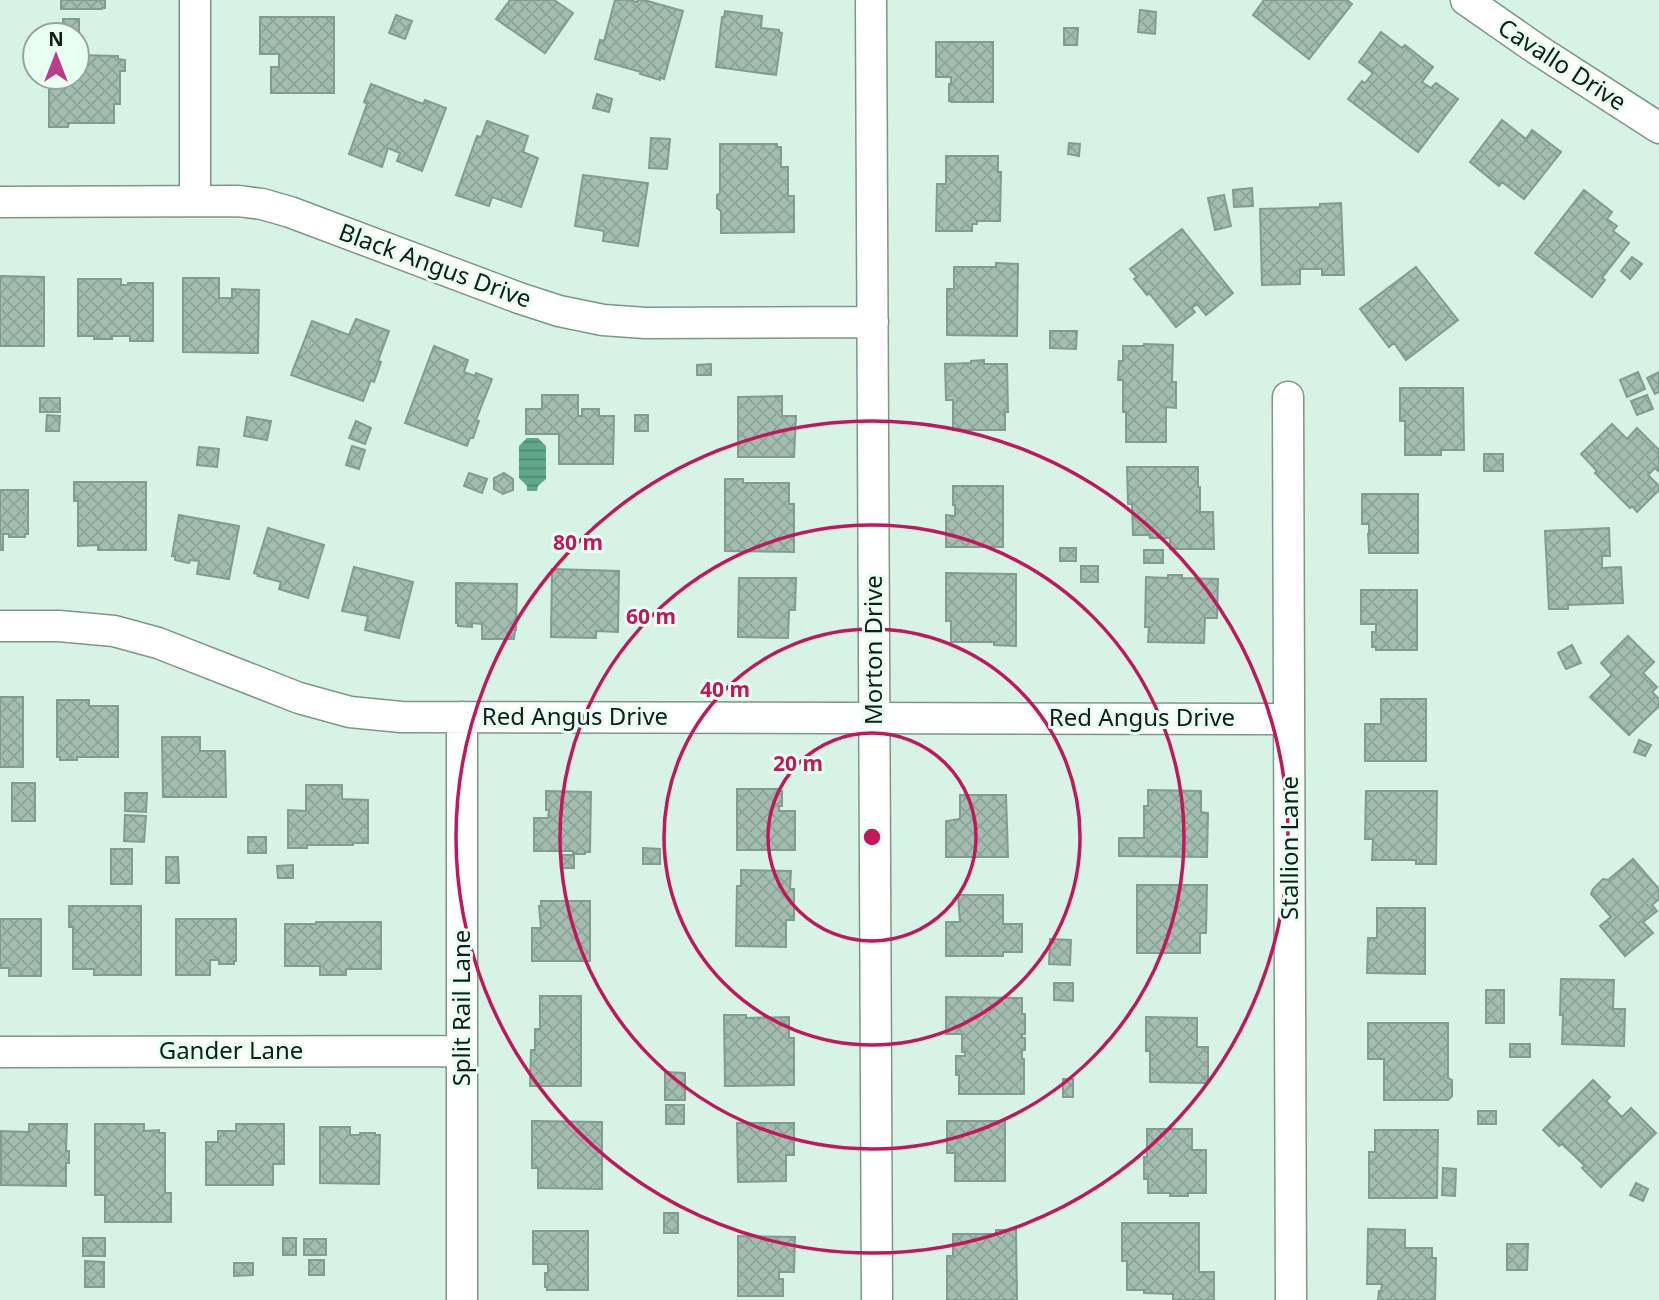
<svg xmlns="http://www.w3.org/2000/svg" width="1659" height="1300" viewBox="0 0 1659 1300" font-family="'Noto Sans',sans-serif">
<defs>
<pattern id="water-rules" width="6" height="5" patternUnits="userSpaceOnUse" patternTransform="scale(1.75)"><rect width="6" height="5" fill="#60a88b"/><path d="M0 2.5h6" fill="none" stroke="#4e8871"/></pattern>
<pattern id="building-cross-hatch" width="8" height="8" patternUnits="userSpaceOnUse" patternTransform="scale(1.75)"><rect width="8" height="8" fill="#a3beb1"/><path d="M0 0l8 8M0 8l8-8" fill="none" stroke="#8ba398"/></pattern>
</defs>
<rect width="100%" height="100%" fill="#d6f3e6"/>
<path fill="url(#water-rules)" d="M527,438H538L546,446V479L538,486L537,491H527V486L519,478V446Z"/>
<path fill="url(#building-cross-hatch)" stroke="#819c90" stroke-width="2" d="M61,0H105V8H102V9H61Z
M510,0H554L573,13L545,53L496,19Z
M615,0H629L637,2L638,0H644L683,11L664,79L660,77V80L640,74L641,72L595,59L600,40L604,41Z
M1264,0H1347L1352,4L1309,59L1253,15Z
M1140,10L1156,12L1155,34L1138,32Z
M725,11L762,16L761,28L779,30V32L782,33L776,75L716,67L722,17H724Z
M396,15L412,21L405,39L389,33Z
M260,17H334V93H271V67H279V54H260Z
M63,19H79V32L63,31Z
M1064,28H1078L1077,45H1064Z
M1381,32L1402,48L1405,45L1433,67L1422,82L1431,88L1436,83L1458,99L1418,152L1348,99L1362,81L1365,83L1373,73L1359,62Z
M936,42H993V102H951V101H949V84H951V77H936Z
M77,55L118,56V59L125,60V71H120V104H114V123H69L68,127H49V77H77Z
M371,84L423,104L425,100L446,108L422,171L397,161L400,153L388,148L382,167L349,154L367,104L364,102Z
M597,94L612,99L609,112L593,108Z
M1502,120L1526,139L1532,130L1561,152L1524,199L1502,182L1499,186L1470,162Z
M487,121L528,136L523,152L538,158L521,207L492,197L489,206L456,195L477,136L481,137Z
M651,138L670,139L667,169L649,168Z
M1069,143L1080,144L1079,156L1068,154Z
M720,144H777V147H781V167H788V196H794V232L721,233V211L717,208V195L720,193Z
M946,156H998V172H1001L1000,221H977V224H972V231H936L937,184H946Z
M583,175L648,183L638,246L603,241L604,231L575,226Z
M1252,188L1253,206L1234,207L1233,190Z
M1584,190L1612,212L1607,219L1617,226L1613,231L1629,243L1602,278L1605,280L1592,297L1535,253Z
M1224,195L1231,226L1215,230L1208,198Z
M1341,203L1344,275H1322V269H1300V284L1262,285L1260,209L1320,207V204Z
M1182,229L1233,293L1206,315L1197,304L1192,308L1195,312L1176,327L1149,293L1147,295L1134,279L1137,277L1130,269Z
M1632,257L1642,264L1630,279L1621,271Z
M996,263L1018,264L1017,336L947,335V289H954V267H996Z
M1416,267L1458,320L1406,360L1394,343L1389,347L1360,309Z
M0,276L44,277V346H0Z
M183,278H219V298H232V289L259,290L258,353L183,352Z
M78,279H121V285H128V283H153V341H130V336H112V339H94V336H78Z
M356,319L389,331L378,361L381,362L374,382L371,380L363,401L291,375L312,321L349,335Z
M1050,331H1077L1076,349L1050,348Z
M1144,344L1173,345L1172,382H1176V408L1166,407V442H1126V412H1123V380H1118L1119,361H1123V346H1144Z
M434,346L468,360L464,372L475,376L476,373L492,379L476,420L479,421L473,438H470L467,446L405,423Z
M984,360V364H1007L1008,412H1005V430H953V400H946L945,364L971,363V361Z
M711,364V375H697V365Z
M1638,372L1645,389L1627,397L1620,380Z
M1659,372V392L1655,394L1647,378Z
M1400,388H1463L1464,450H1441V455H1405V421H1400Z
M542,395H578V416H582V409H599V416H614L613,464H559V434H526V409H542Z
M1647,395L1653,409L1637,415L1631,401Z
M782,396V416H796L794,457H738V397Z
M40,398H60V412H40Z
M47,415L60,416L59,431H46Z
M635,415H648V431H635Z
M247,417L271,421L267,440L244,436Z
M356,421L371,428L365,444L349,438Z
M1612,424L1627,439L1637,428L1659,450V470L1658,471L1655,468L1648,475L1659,486V490L1637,512L1632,506L1630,508L1595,473L1597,471L1581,454Z
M352,446L365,450L359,469L346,465Z
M199,447L219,449L217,467L197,465Z
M1484,454H1503V471H1484Z
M1127,467H1198V487H1200V512H1213L1214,549H1170V538H1150L1149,535H1133L1132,504H1128Z
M469,473L487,479L482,493L464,486Z
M504,473L513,479V490L503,494L494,489V478Z
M725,479H743V483H789V504H794V552L725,551Z
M74,482H146V550H98V545L78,546V501H74Z
M953,486H1003V547H946V515L955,516V505H953Z
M0,490H28V534H25V537H9V534H3V550H0Z
M1362,494H1418V553H1369L1368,534H1369V524H1362Z
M179,515L239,526L229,579L197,574L199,561L190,560L189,563L175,560V556H172Z
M268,528L324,545L308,598L279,589L281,582L258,576L259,575L254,573Z
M1609,528L1610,556H1602V568L1621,567L1623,603L1568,605V609H1549L1545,531Z
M1060,548H1076V561H1060Z
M1144,550H1163V563H1144Z
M1081,566H1098V582H1081Z
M354,567L413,582L399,638L365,630L368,616L342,611Z
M552,569L619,571L618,632L596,631V638L551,637Z
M946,573L1016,574V646L994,645V642H951V621H946Z
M1168,575H1182V578L1218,579L1217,618H1205L1204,643L1148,642L1149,627H1145L1146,577L1168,578Z
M739,578H796L795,610H789L788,638L738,637Z
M456,583L517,584L516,630H515L514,639H482V624L472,623V627L458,626V623H456Z
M1361,590H1417V650H1376V647H1372V632H1376V624H1361Z
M1628,636L1654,662L1643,673L1657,687L1652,692L1659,699V706L1629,735L1590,697L1612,675L1601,663Z
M1572,645L1581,663L1566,669L1558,653Z
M0,697H23V767H0Z
M1381,699H1426V761H1365V724H1381Z
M57,700H89V706H118V757H77V760H60V757H57Z
M162,737H200V751H225L226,797H163Z
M1639,740L1651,745L1645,756L1634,752Z
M12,783H35V821H12Z
M306,785H342V799L368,800V843H353V845H307V848H288V810L306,811Z
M737,789H778V791H782V806H779V811H795V850H737Z
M1148,790L1201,791V812L1208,813L1207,857L1119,856V838H1144V806H1148Z
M546,791L591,792L590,852H585V854H573V851H534V818H548L549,810H546Z
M1366,791H1437L1436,864H1416V860H1372L1373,839H1365Z
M125,793H147L146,812L125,811Z
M960,795H1006L1008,857H946V821L960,819Z
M125,815L146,816L144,842L124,841Z
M248,837H266V853H248Z
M643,848L660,849V864H643Z
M111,849H132V884H111Z
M562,855H574V868H562Z
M166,857H178L179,883H166Z
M1633,859L1659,889V899L1652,905L1657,911L1643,922L1653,933L1625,956L1600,926L1611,917L1591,894L1593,889L1603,879L1608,880Z
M293,865V878H278L277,866Z
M741,870L791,871L790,889H794V920H786V947L736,946L737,886H741Z
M1137,885H1207L1206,933H1200V953H1137Z
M958,895H1003V924H1022V952H1003V956H946V922H960Z
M541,901H590V961H532V928H541L539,906H541Z
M69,906H141V975H94V969H73V927H69Z
M1377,908H1425V974L1367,973L1368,938H1377Z
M0,919H41V976H9V968H0Z
M176,919H236V961H234V964H219V960H210V975H176Z
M316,922H381V969H346V975H320V966H285V924H316Z
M1050,939L1071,940L1070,965L1049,964Z
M1561,979L1614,980L1613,1009H1625L1624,1046L1562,1044L1563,1015H1560Z
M1054,983H1073V1001L1054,1000Z
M1486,990H1504V1023H1486Z
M540,996H581V1086H530L531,1050H535V1029H540Z
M946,997L1022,998V1014H1025V1034H1022V1038H1025V1050H1022V1059H1024V1094H959V1075H956V1056H965V1052H962V1034H946Z
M724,1015H746V1018L789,1017V1038H794V1085L725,1086Z
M1146,1017L1197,1018V1047H1208V1083L1150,1082V1051H1146Z
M1368,1023H1448V1078L1452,1080V1096L1448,1100H1384V1059H1368Z
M1510,1044H1530V1057H1510Z
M665,1072L685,1073V1100H665Z
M1063,1079H1073V1097H1063Z
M1593,1080L1610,1097L1606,1101L1622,1117L1631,1108L1656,1133L1601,1187L1582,1168L1585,1166L1562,1144L1559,1146L1543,1130Z
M666,1105H684V1124H666Z
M1478,1111H1496V1124H1478Z
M532,1121L602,1122V1189L538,1188V1168H532Z
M947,1121H1005V1181H955V1153H947Z
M737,1123H794V1155H786V1181L738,1182Z
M29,1124H67L66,1151H69V1163H66V1186L1,1185V1131L29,1132Z
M95,1124H144V1131L159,1130V1133H165V1193H171V1222H105V1195H95Z
M236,1124H284V1164H273V1185H206V1142H218V1131H236Z
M320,1127H350V1135H360V1133H375V1135H380L379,1184L320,1183Z
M1147,1129H1192V1150H1206V1193H1188V1196H1170V1193H1148V1179H1144V1157H1147Z
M1375,1130H1438L1437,1198H1369V1152H1375Z
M1443,1168L1456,1169L1455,1196L1442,1195Z
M1636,1183L1648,1189L1643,1201L1630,1195Z
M664,1213H678V1233H664Z
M1122,1223H1199V1272H1214V1300H1173V1294L1144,1293V1290H1127V1261H1122Z
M1368,1229L1405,1230V1248H1432V1258H1436L1435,1300H1378L1379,1291H1381L1382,1284H1367Z
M996,1230H1016L1017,1300H947V1256H953V1234H996Z
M533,1231H588V1290H547V1287H545V1273H548V1264H533Z
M738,1236L795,1237L794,1272H779V1279H783V1296H738Z
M83,1238H105V1256H83Z
M283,1238H296V1255H283Z
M304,1239H326V1255H304Z
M1507,1244H1528L1527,1270H1507Z
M309,1260H324V1275H309Z
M85,1261L104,1262V1287H85Z
M234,1263H253V1275L234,1276Z"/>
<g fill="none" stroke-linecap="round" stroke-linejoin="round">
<defs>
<path id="street" d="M195,0V201
M871,0L877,1300
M1466,0L1538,50L1659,128
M0,202L238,201L262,204L290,212L519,298L559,311L603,320L645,323L873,322
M1288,397L1291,1300
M0,626H59L114,631L158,643L299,698L350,712L401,717L1289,719
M462,717V1300
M0,1052L462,1051"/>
</defs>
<use href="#street" stroke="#7c978a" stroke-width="33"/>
<use href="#street" stroke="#fff" stroke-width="30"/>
</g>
<g fill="none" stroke="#c2185b" stroke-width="3.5">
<circle cx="872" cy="837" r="104"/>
<circle cx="872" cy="837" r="208"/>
<circle cx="872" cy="837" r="312"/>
<circle cx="872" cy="837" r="416"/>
</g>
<g text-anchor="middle" stroke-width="6" stroke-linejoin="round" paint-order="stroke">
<g font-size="24" fill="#131d19" stroke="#e8fff4">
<text transform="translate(1562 65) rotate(33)" y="8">Cavallo Drive</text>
<text transform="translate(435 266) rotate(20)" y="8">Black Angus Drive</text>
<text transform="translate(874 650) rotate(-90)" y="8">Morton Drive</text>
<text x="575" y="725">Red Angus Drive</text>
<text x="1142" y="726">Red Angus Drive</text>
<text transform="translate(1290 848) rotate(-90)" y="8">Stallion Lane</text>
<text transform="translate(462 1008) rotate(-90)" y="8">Split Rail Lane</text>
<text x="231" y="1059">Gander Lane</text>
</g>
</g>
<circle cx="872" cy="837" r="10" fill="#c2185b" stroke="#e8fff4" stroke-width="3.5"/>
<g font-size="21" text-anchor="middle" font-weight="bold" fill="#c2185b" stroke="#e8fff4" stroke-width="6" stroke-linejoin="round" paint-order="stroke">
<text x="578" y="550">80 m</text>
<text x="651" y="624">60 m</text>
<text x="725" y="697">40 m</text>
<text x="798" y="771">20 m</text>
</g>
<g transform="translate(56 56)"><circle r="33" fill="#e8fff4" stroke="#93a59c" stroke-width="2"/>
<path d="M0-5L12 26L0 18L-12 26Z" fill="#ba3d8c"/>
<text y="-10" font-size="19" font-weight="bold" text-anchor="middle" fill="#131d19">N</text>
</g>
</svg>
